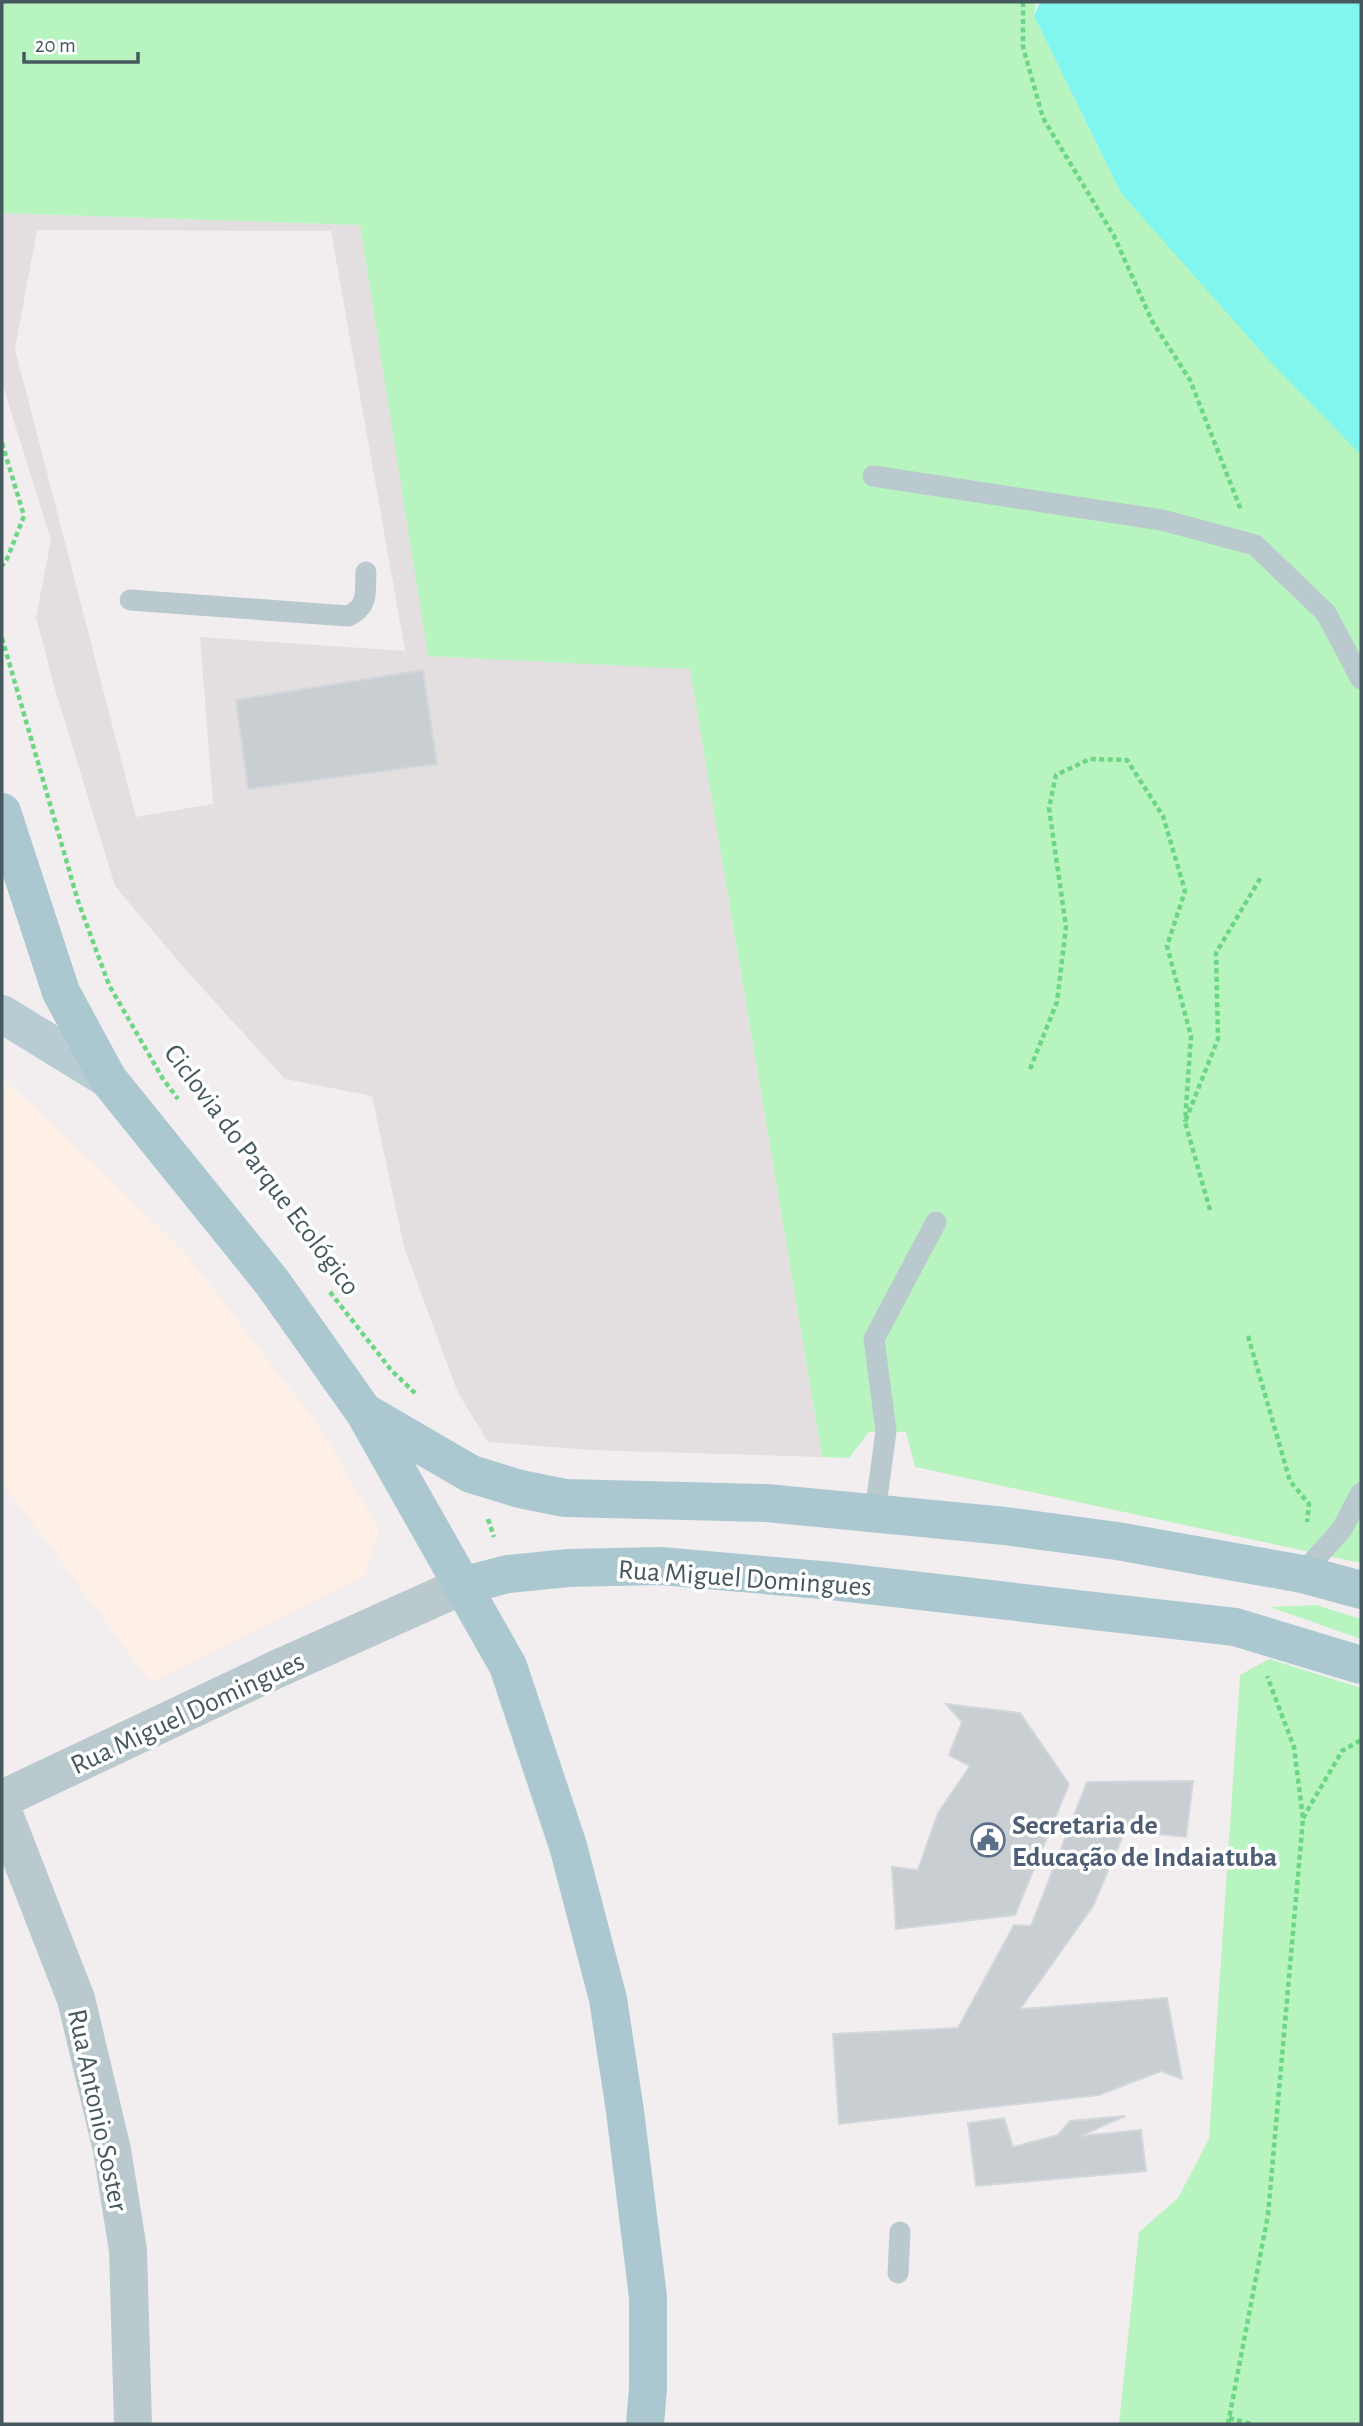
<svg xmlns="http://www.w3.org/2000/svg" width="1363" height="2426" viewBox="0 0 1363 2426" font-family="'Alegreya Sans',sans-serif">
<rect width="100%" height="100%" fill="#f2eeef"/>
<path fill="#fef0e6" d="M2,1079L37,1109L187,1255L323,1432L379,1530L364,1576L151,1682L2,1482Z"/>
<path fill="#e3dfe1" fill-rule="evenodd" d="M2,213L360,225L429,656L690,668L822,1457L590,1450L488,1442L458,1393L404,1247L372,1096L285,1079L185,969L115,886L54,686L36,617L51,540L2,383ZM37,230L331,231L405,651L200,637L213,804L136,817L15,349Z"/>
<path fill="#b8f4bf" d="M2,2H1036L1034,16L1121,193L1361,454V1563L915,1467L906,1432H869L849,1458L822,1457L690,669L428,656L360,225L2,213Z
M1316,1605L1361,1619V1639L1270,1607Z
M1269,1659L1361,1688V2424H1119L1139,2232L1178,2198L1209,2139L1240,1675Z"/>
<path fill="#80f6ee" d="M1040,2H1361V455L1266,357L1121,193L1034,16Z"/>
<path fill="#c8ced2" stroke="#d2d7db" stroke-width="2" d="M423,670L437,764L248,789L236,700Z
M946,1704L1020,1713L1069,1784L1015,1915L896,1929L892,1867L918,1870L938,1813L970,1766L949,1755L962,1722Z
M1193,1781L1186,1837L1125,1831L1093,1906L1020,2009L1167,1998L1182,2079L1161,2071L1099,2095L839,2124L833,2034L958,2028L1014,1925L1031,1926L1087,1782Z
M1125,2116L1080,2136L1141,2130L1146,2171L976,2186L968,2123L1004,2118L1013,2147L1058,2135L1070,2121Z"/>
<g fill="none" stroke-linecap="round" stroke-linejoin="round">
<path stroke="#6cd685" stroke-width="4.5" stroke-dasharray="5 3.5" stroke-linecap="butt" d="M1023,2V47L1043,118L1114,236L1152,321L1190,380L1241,510
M2,443L24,516L7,559L2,566
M2,638L78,901L109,985L163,1079L178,1099
M1030,1069L1057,1002L1066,927L1049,808L1056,775L1090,759L1127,760L1163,816L1185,891L1167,946L1191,1036L1185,1122
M1210,1210L1185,1122L1218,1039L1216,953L1261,877
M330,1292L392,1371L417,1395
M1248,1336L1290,1481L1309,1504L1307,1522
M488,1519L494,1537
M1303,1818L1342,1751L1361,1740
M1229,2418L1252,2424
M1228,2424L1268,2215L1303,1819L1294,1747L1267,1676"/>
<path stroke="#b9c9cd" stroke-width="21" d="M873,476L1162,520L1255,545L1326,613L1361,679
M130,600L348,616C369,606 365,593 366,572
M875,1513L886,1431L874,1339L936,1222
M1302,1574L1342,1529L1361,1493
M898,2273L900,2232"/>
<path stroke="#b9c9cd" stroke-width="38" d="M2,1799L277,1669L462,1586
M2,1809L76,1999L112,2150L128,2250L133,2424"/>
<path stroke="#b8ccd3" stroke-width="38" d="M2,1014L108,1079"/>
<path stroke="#abc8d1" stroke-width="38" d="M2,812L61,992L108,1079L272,1282L364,1412L508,1666L568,1846L608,1999L625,2111L648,2297V2388L645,2424
M366,1413L471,1474L520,1489L565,1498L766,1503L1005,1526L1117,1541L1302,1574L1361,1590
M462,1586L508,1574L568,1568L661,1566L832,1581L1235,1627L1361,1665"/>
</g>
<defs>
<symbol id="civic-ring" viewBox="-11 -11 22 22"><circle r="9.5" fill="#fff" stroke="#5c6f8a" stroke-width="1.5"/><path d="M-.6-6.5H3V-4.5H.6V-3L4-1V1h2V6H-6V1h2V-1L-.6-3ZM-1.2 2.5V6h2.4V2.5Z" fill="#5c6f8a"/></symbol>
</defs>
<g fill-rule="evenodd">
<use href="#civic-ring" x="969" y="1821" width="38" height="38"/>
</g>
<g text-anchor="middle" stroke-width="7" stroke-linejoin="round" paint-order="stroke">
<g font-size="28" fill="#45595e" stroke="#fff">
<text transform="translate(263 1169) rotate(53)" y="10">Ciclovia do Parque Ecológico</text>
<text transform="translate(745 1577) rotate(4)" y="10">Rua Miguel Domingues</text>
<text transform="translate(187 1712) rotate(-25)" y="10">Rua Miguel Domingues</text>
<text transform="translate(99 2110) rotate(78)" y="10">Rua Antonio Soster</text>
</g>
<g font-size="28" font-weight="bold" fill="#4e5e75" stroke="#fff" text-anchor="start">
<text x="1012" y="1834">Secretaria de<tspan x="1012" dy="32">Educação de Indaiatuba</tspan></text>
</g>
</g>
<rect width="1363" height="2426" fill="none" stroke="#45595e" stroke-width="7"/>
<path d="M24 52v10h114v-10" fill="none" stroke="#45595e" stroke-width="3.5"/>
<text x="35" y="52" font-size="21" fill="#45595e" stroke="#ffffff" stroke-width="5" paint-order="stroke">20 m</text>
</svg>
